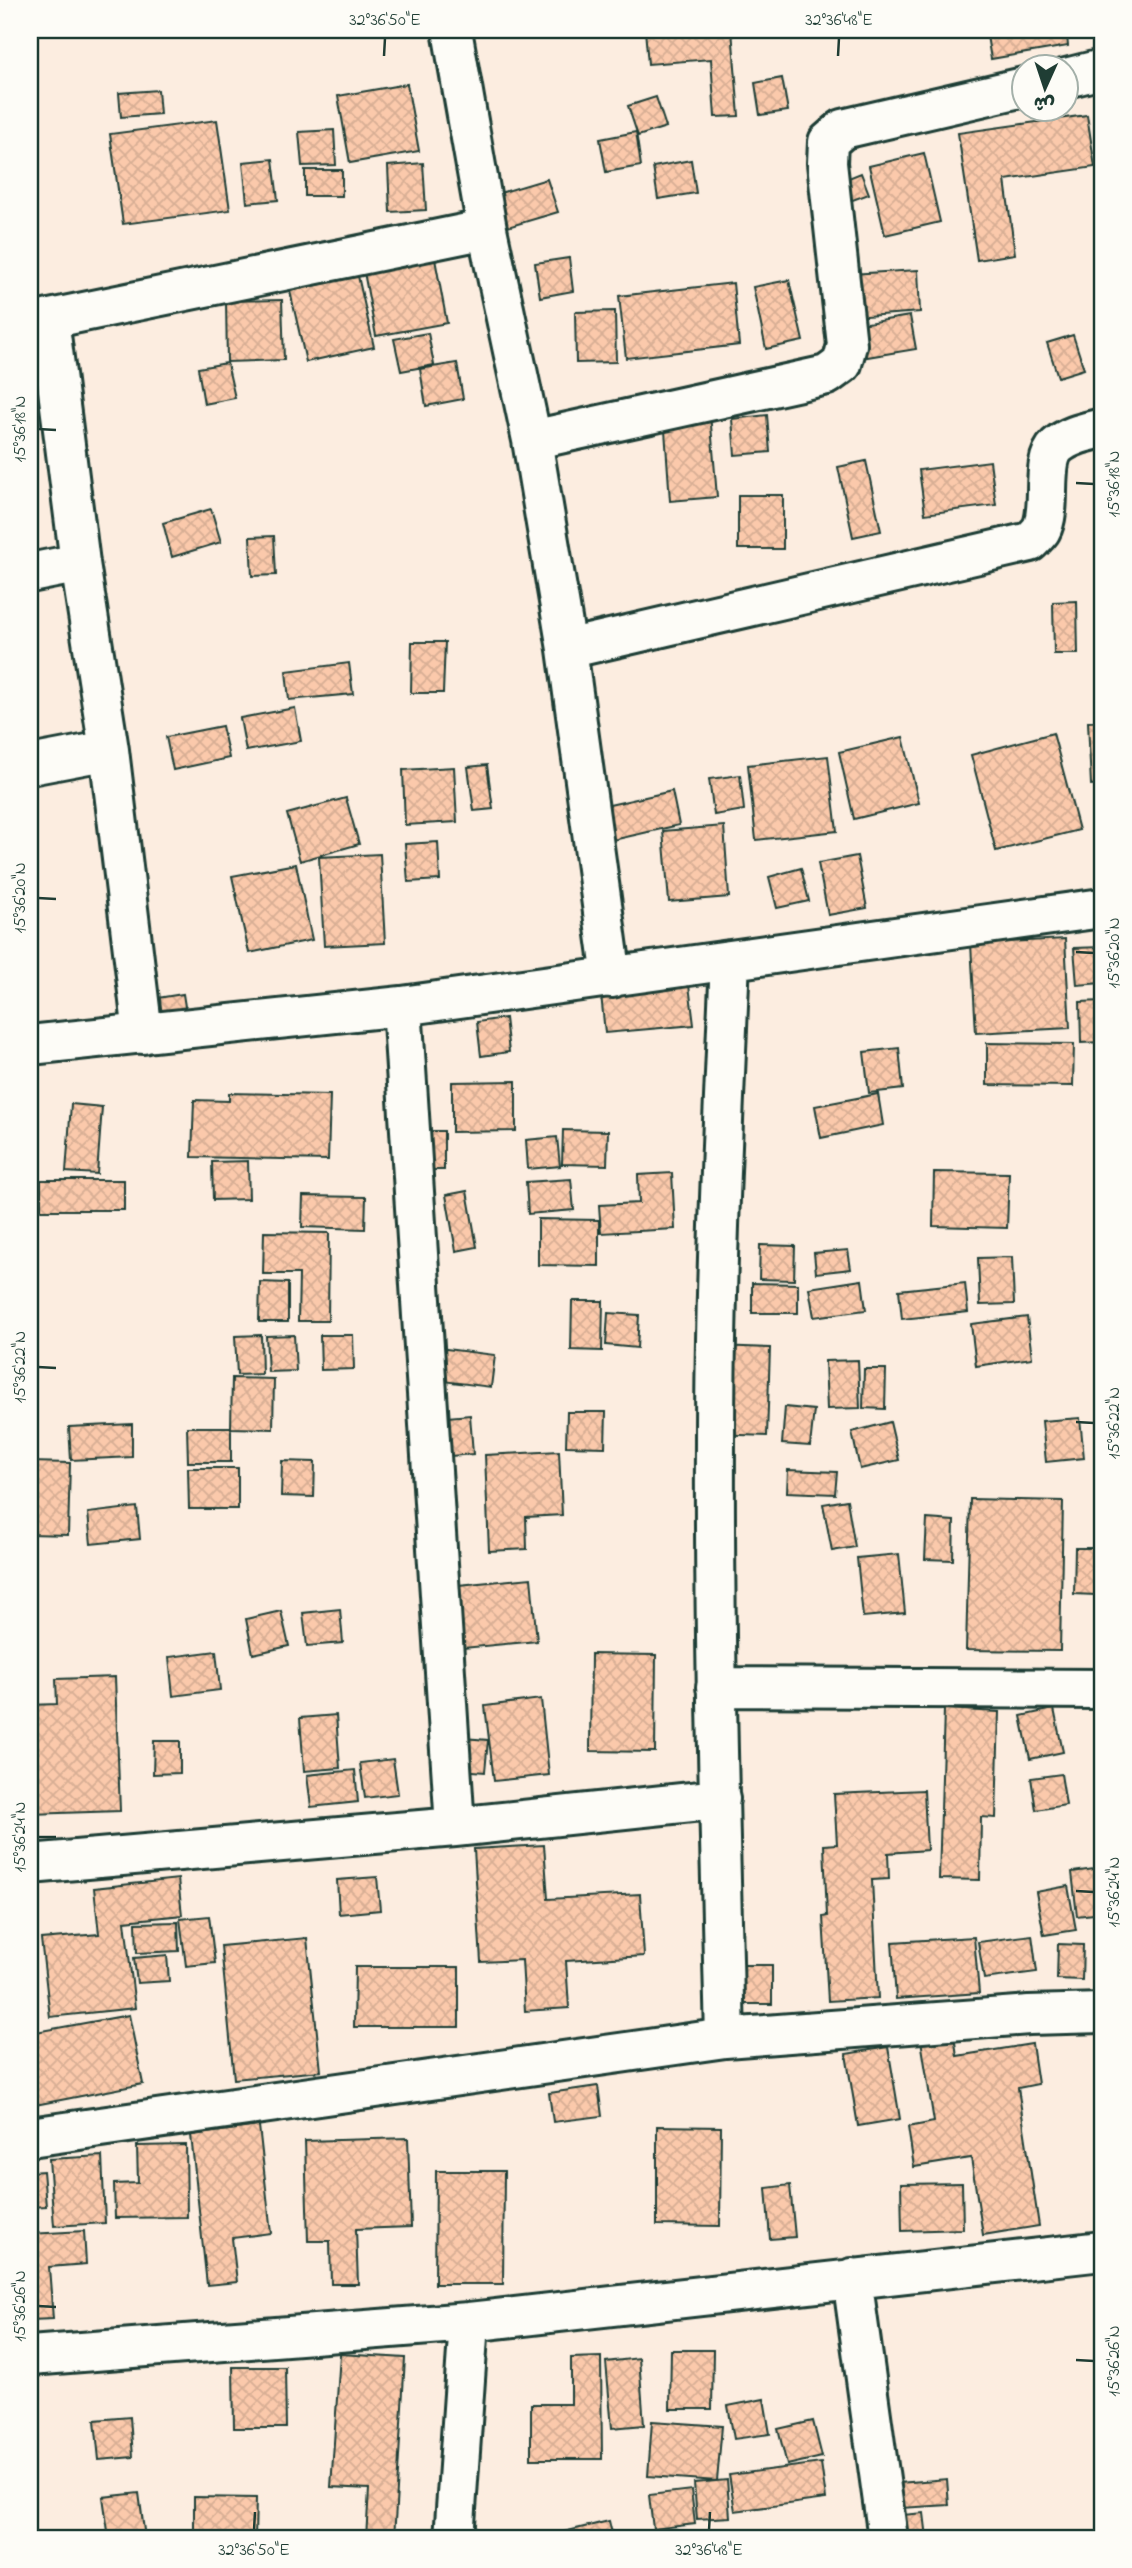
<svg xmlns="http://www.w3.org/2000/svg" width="1132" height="2568" viewBox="0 0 1132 2568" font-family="'Indie Flower','Playpen Sans Arabic',sans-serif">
<defs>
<pattern id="building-cross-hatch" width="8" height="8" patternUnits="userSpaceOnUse" patternTransform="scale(1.75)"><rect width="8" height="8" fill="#fbc9ab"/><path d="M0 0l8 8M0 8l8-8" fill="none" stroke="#d7ae94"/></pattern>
</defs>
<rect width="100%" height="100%" fill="#fcede0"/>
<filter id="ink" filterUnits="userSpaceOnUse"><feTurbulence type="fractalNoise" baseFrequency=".0143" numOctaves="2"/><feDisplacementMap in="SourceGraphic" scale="14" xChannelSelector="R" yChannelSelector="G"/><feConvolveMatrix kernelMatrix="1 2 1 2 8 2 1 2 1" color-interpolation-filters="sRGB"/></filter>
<g filter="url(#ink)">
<path fill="url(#building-cross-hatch)" stroke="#1f3d34" stroke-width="2" d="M645,30H732L739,116L715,117L711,59L648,64Z
M986,30H1102L1067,36L1068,46L991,59Z
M782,78L788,111L760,115L755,83Z
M407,84L419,151L350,163L338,96Z
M158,90L160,114L121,117L119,93Z
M656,97L666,127L638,136L628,106Z
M1087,115L1095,167L1005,180L1015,254L977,260L958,133Z
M217,120L230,210L123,224L110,134Z
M334,130L336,165L302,166L299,132Z
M636,132L641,166L606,172L600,139Z
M924,153L940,222L885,235L869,166Z
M273,159L278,200L247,203L243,162Z
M691,160L696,193L658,199L653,167Z
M423,163L426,210L390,212L388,166Z
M305,170H342V196H305Z
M861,173L869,194L839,205L831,185Z
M547,179L558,212L494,231L483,198Z
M569,258L573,291L540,297L535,263Z
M435,259L447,323L376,336L364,272Z
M918,270L920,312L853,317L850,274Z
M358,276L374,347L306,362L290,291Z
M789,280L803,341L766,349L753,287Z
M733,283L739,345L626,358L619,296Z
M282,300L284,360L227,362L226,301Z
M615,311L616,362L576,363L575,312Z
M910,316L916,349L855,359L849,326Z
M428,333L434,365L401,371L394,339Z
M1073,335L1084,369L1058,377L1047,343Z
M227,363L235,398L204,404L198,368Z
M457,363L463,399L426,406L420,369Z
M710,413L717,497L670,501L664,416Z
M767,415L770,452L735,455L732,419Z
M866,461L881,531L853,537L838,467Z
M990,461L996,505L925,514L919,470Z
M738,495H783V549H738Z
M211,509L221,542L172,557L163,523Z
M274,536L276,575L252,576L250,537Z
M1077,601L1078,654H1054L1053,602Z
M412,642H445L443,693H411Z
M349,663L353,694L289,700L286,671Z
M295,708L301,741L246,751L240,718Z
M1102,721V784L1091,785L1088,722Z
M222,726L229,758L173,770L166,737Z
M1053,733L1079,830L996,851L971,755Z
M903,737L919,803L854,819L839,752Z
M828,756L837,831L756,840L748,765Z
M487,765L493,809L474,811L468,767Z
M454,767L457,822L405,825L403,770Z
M740,775L744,810L714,815L709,779Z
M672,791L679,825L604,842L596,808Z
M346,798L359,844L300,861L287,814Z
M724,826L729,897L669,902L663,831Z
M438,842L440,880L408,882L405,844Z
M380,854L385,943L324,946L319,857Z
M857,856L867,908L828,915L818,863Z
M296,864L312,940L249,953L232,876Z
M801,868L809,901L777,908L769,877Z
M1065,939L1070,1028L976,1033L971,944Z
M1102,947V983L1077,985L1074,948Z
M689,985L694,1025L605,1033L601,994Z
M183,994L187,1019L155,1024L151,999Z
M1102,1001V1042L1081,1043L1080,1002Z
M505,1018L509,1052L481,1056L477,1022Z
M987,1043L1074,1044L1073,1086L987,1085Z
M899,1048L903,1089L869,1093L864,1052Z
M516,1081V1131L452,1132V1082Z
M229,1093L330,1095L328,1160L192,1157L194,1100L229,1101Z
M878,1094L883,1125L821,1138L815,1106Z
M71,1104L102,1107L97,1174L66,1172Z
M563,1130L608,1131L607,1165L562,1164Z
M412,1131H444V1170H411Z
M557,1137L560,1166L528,1169L526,1140Z
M248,1161L249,1199L213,1200L212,1162Z
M934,1172L1009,1173L1007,1228L933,1226Z
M672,1173L675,1229L601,1233L599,1205L639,1203L638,1175Z
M571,1179L574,1210L528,1214L526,1182Z
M41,1180H124V1210H41Z
M467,1191L477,1247L456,1251L446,1195Z
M303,1196L366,1197L365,1229L302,1227Z
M538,1219L599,1220V1266L538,1265Z
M264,1232L329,1233L328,1321H298L299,1274H263Z
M760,1245L795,1246L794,1280L759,1279Z
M848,1250L851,1269L816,1273L814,1253Z
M1012,1257L1014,1304L980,1305L978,1258Z
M862,1280L866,1310L814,1317L809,1288Z
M260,1282L288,1283V1322H259Z
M752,1283L798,1284V1313H752Z
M965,1283L968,1312L902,1319L899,1290Z
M572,1301H603L602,1351L571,1350Z
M608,1313L639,1315L637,1348L606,1345Z
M1027,1317L1032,1358L976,1366L971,1324Z
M261,1335L262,1374L237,1375L235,1336Z
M294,1335L296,1371L268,1372L266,1336Z
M320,1335H353L354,1369L321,1370Z
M718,1346L770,1348L767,1436L715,1434Z
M430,1347L495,1355L491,1387L426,1379Z
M858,1360L860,1408L827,1409L825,1361Z
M864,1369H886L885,1409L863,1408Z
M232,1378L274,1379L273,1429L231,1428Z
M785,1407L814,1410L810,1446L782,1444Z
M567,1412H606L605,1447L566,1446Z
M470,1415L473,1454L427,1458L424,1419Z
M1080,1418L1084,1458L1046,1462L1042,1421Z
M890,1422L899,1460L860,1469L852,1432Z
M132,1424V1457L71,1460L69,1427Z
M187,1427H231V1462H188Z
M559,1451L562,1515L526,1517L527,1549L489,1551L485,1455Z
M282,1461L315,1462L314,1497L281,1496Z
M30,1462L70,1463L68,1535L30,1534Z
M188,1468H238V1509H189Z
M788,1470L837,1472L835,1494L787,1492Z
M970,1499L1063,1501L1060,1651L966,1650Z
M847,1500L855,1547L832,1551L823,1504Z
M137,1507L140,1539L91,1544L88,1513Z
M927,1519L954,1521L953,1560L925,1559Z
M1075,1548H1095V1595L1074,1594Z
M899,1554L905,1613L863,1617L857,1558Z
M531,1578L537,1641L443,1650L438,1587Z
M340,1609L343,1643L307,1646L303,1613Z
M281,1611L289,1646L253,1654L246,1619Z
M216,1651L220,1690L173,1696L169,1657Z
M591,1654L656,1655L655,1752L590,1751Z
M115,1677L120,1811L30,1814V1705L57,1704L56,1679Z
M541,1699L549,1775L494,1781L485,1706Z
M944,1709L999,1712L996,1818L981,1817L980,1880L939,1879Z
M1054,1709L1063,1752L1030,1759L1021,1716Z
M336,1715L340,1768L304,1771L300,1718Z
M450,1737L488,1740L485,1772L448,1769Z
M154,1741H180V1773L153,1774Z
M393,1759L398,1794L365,1798L360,1763Z
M355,1770L358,1802L311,1807L307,1775Z
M1061,1774L1066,1805L1036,1810L1031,1778Z
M924,1790L927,1850L888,1853L889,1879L872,1880L878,1998L828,2001L823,1917L827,1916L824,1845L837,1844L834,1794Z
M544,1845L548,1899L640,1894L644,1956L566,1961L569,2008L525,2011L522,1960L481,1962L474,1849Z
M1102,1868V1913L1077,1916L1072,1872Z
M377,1877L380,1910L339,1914L337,1880Z
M178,1879L182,1915L125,1921L135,2008L50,2017L41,1939L99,1934L94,1888Z
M1068,1886L1076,1930L1044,1935L1036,1892Z
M209,1916L215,1963L186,1966L180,1919Z
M178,1922L179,1951L137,1953L136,1923Z
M1032,1935L1037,1972L984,1979L978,1942Z
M974,1937L979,1993L896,1999L892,1942Z
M307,1938L321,2071L234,2079L221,1946Z
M1058,1944L1083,1945L1082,1980L1057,1979Z
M167,1955L169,1981L137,1983L134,1958Z
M738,1965H772V2004H738Z
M355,1967H459V2027H354Z
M129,2015L143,2084L30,2106V2033Z
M954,2035L957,2056L1032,2044L1038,2084L1018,2088L1039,2226L983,2235L971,2158L914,2167L908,2127L934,2122L921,2040Z
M888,2047L900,2119L858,2126L846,2054Z
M598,2086L602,2116L553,2122L549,2093Z
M259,2126L271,2233L232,2238L237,2282L207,2285L191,2135Z
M657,2126L721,2127L720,2226L657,2225Z
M408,2138L411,2227L356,2229L358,2284H331L330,2241H308L305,2141Z
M186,2145L187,2217L115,2218L114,2184L138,2183L137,2146Z
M102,2156L105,2223L54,2226L49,2159Z
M43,2171L46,2206L30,2207V2172Z
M436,2171H504L503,2284H435Z
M962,2183L963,2229L902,2231L901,2184Z
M790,2185L795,2237L770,2239L766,2188Z
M84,2231L86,2264L49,2267L53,2319L30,2320V2234Z
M671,2350H713L712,2409H670Z
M340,2354L405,2358L394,2538H366L369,2489L331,2487Z
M601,2357L602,2459H531V2404H571V2358Z
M639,2358L644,2425L612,2428L606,2362Z
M233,2367H285L286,2428H234Z
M764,2399L770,2434L734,2439L728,2406Z
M130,2417L133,2457L99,2460L95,2420Z
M652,2421L722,2426L717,2481L648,2476Z
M813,2421L822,2457L787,2465L778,2429Z
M821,2463L826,2499L735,2511L729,2475Z
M947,2479L949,2505L901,2508L899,2483Z
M727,2480L730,2517L697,2519L694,2483Z
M691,2490L695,2524L653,2529L649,2495Z
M139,2493L145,2538H109L103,2497Z
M194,2497L256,2498L255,2538H194Z
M924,2513L927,2538H895L892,2516Z
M609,2521L613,2538H539Z"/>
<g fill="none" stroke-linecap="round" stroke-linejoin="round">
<defs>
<path id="minor" d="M452,30L487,229L532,440L567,649L612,978
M1066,78L1102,69
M49,319L80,563L109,750L143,1034
M30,323L487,229
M532,440L827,375L842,364L847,345L827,163L828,142L843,129L1024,87
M30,573L80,563
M567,649L1030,542C1033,539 1038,534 1041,530C1053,508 1040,462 1057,446C1069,435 1087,432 1102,428
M30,765L109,750
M402,1006L455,1827
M30,1045L402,1006L1102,908
M716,1687L1102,1689
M30,1864L455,1827L720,1799
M725,2038C720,1839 714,1640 715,1442C715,1281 723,1121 730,960
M30,2137L725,2038L1029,2015L1102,2013
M852,2278L888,2538
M30,2356L469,2322L1102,2251
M454,2538L469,2322"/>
</defs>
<use href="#minor" stroke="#1f3d34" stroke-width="44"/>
<use href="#minor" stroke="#fdfcf7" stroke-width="38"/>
</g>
</g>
<path fill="none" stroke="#1f3d34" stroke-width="2.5" d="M384,56L385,38M838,56L839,38M38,429L56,430M1076,483L1094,484M38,898L56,899M1076,952L1094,953M38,1367L56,1368M1076,1422L1094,1423M38,1837H56M1076,1891L1094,1892M38,2306L56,2307M1076,2360L1094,2361M254,2530L255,2512M709,2530L710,2512"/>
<rect width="1132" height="2568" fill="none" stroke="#fdfcf7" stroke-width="77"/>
<g transform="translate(1045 88) rotate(183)"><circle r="33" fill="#fdfcf7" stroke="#a4b0a9" stroke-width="2"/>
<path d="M0-5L12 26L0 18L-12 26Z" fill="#1f3d34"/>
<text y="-10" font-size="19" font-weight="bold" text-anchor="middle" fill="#1f3d34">ش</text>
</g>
<rect x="38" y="38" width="1056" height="2492" fill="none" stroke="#1f3d34" stroke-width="2.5"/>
<g font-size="18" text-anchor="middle" fill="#1f3d34">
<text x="385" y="25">32°36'50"E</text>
<text x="839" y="25">32°36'48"E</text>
<text transform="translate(19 429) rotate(-90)" y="6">15°36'18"N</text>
<text transform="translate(1113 484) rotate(-90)" y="6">15°36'18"N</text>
<text transform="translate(19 898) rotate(-90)" y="6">15°36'20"N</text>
<text transform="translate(1113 953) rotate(-90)" y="6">15°36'20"N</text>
<text transform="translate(19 1367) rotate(-90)" y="6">15°36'22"N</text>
<text transform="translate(1113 1423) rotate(-90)" y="6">15°36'22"N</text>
<text transform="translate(19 1837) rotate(-90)" y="6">15°36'24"N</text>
<text transform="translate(1113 1892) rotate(-90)" y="6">15°36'24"N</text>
<text transform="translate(19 2306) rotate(-90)" y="6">15°36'26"N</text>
<text transform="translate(1113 2361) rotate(-90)" y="6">15°36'26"N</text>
<text x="254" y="2555">32°36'50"E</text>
<text x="709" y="2555">32°36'48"E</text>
</g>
</svg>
